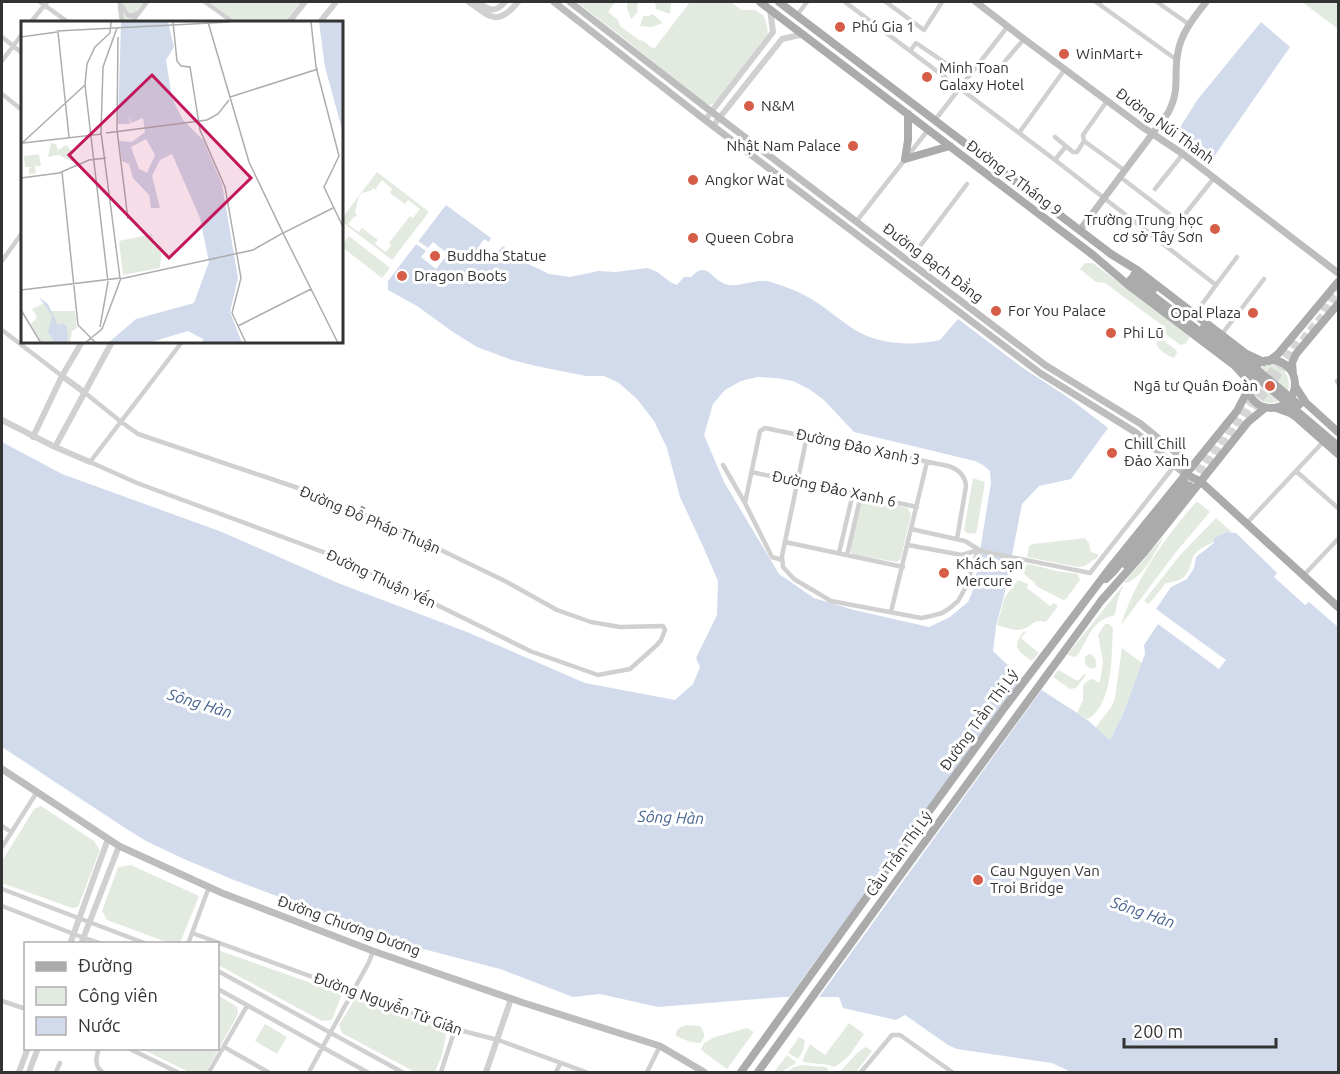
<svg xmlns="http://www.w3.org/2000/svg" width="1340" height="1074" viewBox="0 0 1340 1074" font-family="Ubuntu,sans-serif">
<rect width="100%" height="100%" fill="#fff"/>
<path fill="#e3ebe0" fill-rule="evenodd" d="M122,2H145L128,22H123Z
M209,2H301L285,22H237Z
M577,2H615L608,12L618,20L620,26L639,40L643,41L654,49L690,2H731L741,10H755L763,15L766,21L768,33L715,103L710,105L704,103L621,36Z
M627,2H638L637,9L638,12L631,19L627,8Z
M655,2H671L670,14L656,9Z
M1302,2H1338V29Z
M653,14L663,23L652,27L640,26L643,16H649Z
M377,172L429,212L392,260L342,222V218ZM382,180L392,189L390,193L405,204L408,200L420,209L413,218L410,216L389,243L391,245L386,252L375,244L378,240L362,228L359,232L348,224L354,217H355L357,215L355,212C359,202 355,192 371,191L373,188L376,190L377,189L376,188Z
M349,236L390,268L382,278L342,247V245Z
M1085,263H1093L1190,337L1186,343L1181,345L1179,344L1164,333L1163,326L1105,283L1096,282L1081,270L1080,269Z
M1159,339L1163,340L1176,350L1177,353L1174,358C1167,356 1158,349 1156,344Z
M1251 384a19 19 0 1 1 38 0a19 19 0 1 1-38 0Z
M973,478L985,482L977,530L975,534L967,533L964,530Z
M867,499L908,508L911,515L901,558L897,562L855,555L852,554L849,548L861,501Z
M1197,501L1210,512L1176,552L1121,625C1136,578 1165,537 1197,501Z
M1216,518L1232,532H1226L1214,538V542C1207,545 1199,549 1194,555C1191,560 1193,559 1191,564C1187,578 1179,582 1166,583L1149,604L1144,601L1180,555Z
M1164,536C1156,551 1142,580 1125,583L1124,582Z
M1085,538L1089,543L1090,550L1093,553L1098,554V557L1085,566L1078,567L1027,557L1029,546L1033,544Z
M1029,564L1057,571L1078,574L1080,580L1066,599L1063,600L1036,586L1035,583L1024,574L1026,565Z
M1018,580L1028,584L1027,588L1050,606L1054,603L1058,606L1046,622C1031,619 1034,626 1023,629C1015,632 1005,627 997,625L1005,597Z
M1124,584L1118,599L1115,615C1112,616 1109,617 1106,618C1090,625 1086,644 1076,657L1067,655Z
M1105,624H1109L1113,628C1111,655 1114,703 1088,719L1077,713L1083,700V685L1089,680L1093,679L1097,682H1100L1103,662L1098,635Z
M1024,631L1026,632L1021,638L1039,653L1032,661C1018,651 1011,648 1024,631Z
M1122,648L1142,663L1123,714L1110,740L1095,728L1112,706L1115,698Z
M1089,654C1095,655 1097,662 1096,667L1093,669L1089,668L1085,664V657Z
M1058,670L1078,681L1084,674L1086,675L1076,688L1070,689L1053,677Z
M41,806L94,841L100,850L78,907L72,908L2,883V861L34,809Z
M131,865L199,896L180,943H169L107,920L102,911L118,867Z
M218,950L342,994L332,1020L322,1021L218,965Z
M218,995L237,1007L238,1014L206,1072H189L142,1049L218,1048Z
M358,998L447,1031L442,1055L435,1072H415L342,1033L339,1025L353,1002Z
M849,1023L864,1034C855,1046 849,1060 834,1067C824,1062 812,1065 802,1061L810,1044L825,1055Z
M265,1024L287,1037L277,1054L255,1041Z
M686,1025L700,1026C705,1034 706,1036 700,1043L690,1042L676,1036C675,1029 680,1027 686,1025Z
M747,1028L754,1032L727,1069L701,1050L704,1043L715,1037Z
M799,1037L805,1040L803,1051L798,1059L788,1053Z
M866,1047L872,1051L856,1072H839C848,1065 856,1051 866,1047Z
M787,1055L796,1062V1063L782,1072H774Z
M802,1065L826,1067L829,1070L824,1072H786L794,1067Z"/>
<path fill="#d1dbeb" fill-rule="evenodd" d="M1261,22L1290,47L1213,158L1177,132L1198,99Z
M446,205L491,238L489,242L484,239L477,249L491,260L503,246L518,259L549,274L570,277L598,271L615,272L648,268L657,272L672,283L677,285L684,277H691C707,260 710,278 725,284C740,289 756,277 771,282C783,286 795,290 806,296C823,305 838,319 855,330C880,345 913,346 940,340L958,319L1023,368L1069,398L1108,428L1071,479L1039,486L1022,504L1004,596L996,626L993,651L1018,675L1085,718L1110,740L1123,714L1145,654L1144,645L1158,624L1219,669L1226,660L1156,609L1171,587L1187,579L1194,568L1196,557L1214,543V538L1226,532L1236,533L1277,573L1274,577L1305,605L1309,602L1338,627V1072H1071L1052,1063L957,1049L948,1045L905,1015L896,1020L843,1008L839,997H783L658,1007L600,994L573,997L500,969L408,945L234,880L184,859L146,841L122,826L2,747V442L62,474L222,532L338,583L467,632L585,683L675,700L693,684L700,667L696,658L717,615L718,581L702,544L680,497L667,448L654,421L637,399L619,383L604,376H586L536,366L512,360L477,347L453,332L417,306L388,290V281ZM757,377L776,378L793,381L809,389L824,400L854,432L975,461L983,465L990,471L991,483L974,588L968,602L950,617L929,627L854,610L814,598L779,574L724,482L704,435L713,404L725,390L741,381Z"/>
<path fill="#fff" d="M418,241L428,248L433,242L448,254L436,269L421,257L426,251L416,244Z
M1024,675L1043,688L817,1000H787Z"/>
<g fill="none" stroke-linecap="round" stroke-linejoin="round">
<path stroke="#d6d6d6" stroke-width="8" stroke-dasharray="8 4" stroke-linecap="butt" d="M1320,309L1338,288
M1188,480L1247,406L1297,337
M1193,483L1252,410L1308,333L1338,298"/>
<path stroke="#d0d0d0" stroke-width="4.5" d="M40,2L68,22
M205,2L233,22
M845,2L1055,160L1216,285L1195,314
M886,2L924,30L942,2
M1096,2L1177,60
M1157,2L1190,25
M120,4L128,15L132,16L138,13
M120,7L122,22
M797,15L807,2
M31,22L47,2
M132,22L147,2
M2,37L22,53
M910,51L916,43L956,70
M2,61L22,34
M1000,70L1006,60L1024,39
M2,94L22,110
M935,120L1008,26
M1019,133L1065,69
M1055,137L1073,152H1077L1084,141L1083,135L1107,101
M1084,141L1124,170
M1055,160L1066,146
M1119,176L1179,222
M1155,189L1183,154
M856,222L928,130
M1162,243L1214,178
M2,261L22,233
M908,262L967,184
M1216,285L1237,257
M2,330L62,376
M1222,334L1264,279
M1337,381L1338,383
M84,392L120,421L138,434L298,488L385,523L505,581L557,610L591,622L620,627L663,626L665,630L661,640L657,645L630,669L598,675L530,651L350,562L137,483L90,462L182,342
M807,436L782,556L783,567L794,579L831,601L921,618L931,616L942,613L950,608L958,601L966,587L978,550
M723,465L745,503L772,557L782,560
M1296,471L1338,508
M751,472L917,507
M745,503L760,431L765,428L948,466C958,469 965,475 966,486L957,539
M1247,523L1324,441
M911,529L965,541L981,551L1090,573L1175,465
M785,542L903,567
M908,545L962,555L978,550
M839,553L853,493
M847,555L861,495
M1304,575L1338,539
M891,612L927,462
M2,826L11,832
M2,847L37,792
M2,889L147,944
M2,906L84,938L102,944
M192,933L455,1029L498,1040L586,1072
M188,944L209,887
M218,971L402,1072
M218,989L367,1072
M2,1001L26,1009
M224,1047L268,1072
M99,1048C96,1058 94,1065 102,1072
M128,1048L177,1072
M56,1072L60,1063
M209,1072L247,1006
M309,1072L369,962L373,951
M441,1072L455,1029
M556,1072L560,1064
M647,1072L660,1046
M861,1072L892,1035H900L952,1072"/>
<path stroke="#d0d0d0" stroke-width="6" d="M469,2C491,18 498,26 518,2
M478,2C489,10 494,14 505,2
M289,22L305,2
M320,22L336,2
M705,120L773,32L770,9
M713,126L782,39L804,34
M62,376L84,392
M2,420L55,447L90,462
M33,437L62,376L82,342
M55,447L112,342
M70,944L108,839
M81,944L119,846
M19,1072L28,1048
M29,1072L38,1048
M486,1072L511,999"/>
<path stroke="#bdbdbd" stroke-width="7" d="M554,2L705,120L1040,373L1135,432L1185,474
M570,2L704,106L1045,365L1141,424L1192,466
M976,2L1024,39L1141,126L1183,154L1338,273
M1080,230L1168,113C1181,88 1173,76 1178,52C1181,33 1195,16 1206,2
M2,769L119,846L222,893L373,951L524,1003L660,1046L704,1072"/>
<path stroke="#ababab" stroke-width="8" d="M760,2L1093,255L1127,284L1234,365L1248,380
M779,2L1111,254L1137,270L1245,353L1264,362
M908,114V140L905,159L950,146
M1247 384a24 24 0 1 1 48 0a24 24 0 1 1-48 0Z
M1269,361L1278,354L1338,282
M1293,374L1292,363L1296,354L1338,304
M1295,386L1306,403L1338,432
M1276,408L1290,413L1296,417L1338,454
M1185,474L1200,481L1338,607
M1126,565L1190,486
M1106,579L1114,571L1185,483
M741,1072L879,880L1005,707L1110,568L1237,411L1248,390
M758,1072L891,888L1101,601L1146,550L1248,422L1265,408"/>
<path stroke="#ababab" stroke-width="8" d="M1134,275L1153,290
M1131,279L1238,361L1338,446
M1204,327L1242,357L1299,405"/>
</g>
<g fill="#d65d48" stroke="#fff" stroke-width="2">
<circle cx="840" cy="27" r="6"/>
<circle cx="1064" cy="54" r="6"/>
<circle cx="927" cy="77" r="6"/>
<circle cx="749" cy="106" r="6"/>
<circle cx="853" cy="146" r="6"/>
<circle cx="693" cy="180" r="6"/>
<circle cx="1215" cy="229" r="6"/>
<circle cx="693" cy="238" r="6"/>
<circle cx="435" cy="256" r="6"/>
<circle cx="402" cy="276" r="6"/>
<circle cx="996" cy="311" r="6"/>
<circle cx="1253" cy="313" r="6"/>
<circle cx="1111" cy="333" r="6"/>
<circle cx="1270" cy="386" r="6"/>
<circle cx="1112" cy="453" r="6"/>
<circle cx="944" cy="573" r="6"/>
<circle cx="978" cy="880" r="6"/>
</g>
<g text-anchor="middle" stroke-width="6" stroke-linejoin="round" paint-order="stroke">
<g font-size="15" fill="#333" stroke="#fff" text-anchor="start">
<text x="852" y="32">Phú Gia 1</text>
<text x="1076" y="59">WinMart+</text>
<text x="939" y="73">Minh Toan<tspan x="939" dy="17">Galaxy Hotel</tspan></text>
<text x="761" y="111">N&amp;M</text>
<text x="841" y="151" text-anchor="end">Nhật Nam Palace</text>
<text x="705" y="185">Angkor Wat</text>
<text x="1203" y="225" text-anchor="end">Trường Trung học<tspan x="1203" dy="17">cơ sở Tây Sơn</tspan></text>
<text x="705" y="243">Queen Cobra</text>
<text x="447" y="261">Buddha Statue</text>
<text x="414" y="281">Dragon Boots</text>
<text x="1008" y="316">For You Palace</text>
<text x="1241" y="318" text-anchor="end">Opal Plaza</text>
<text x="1123" y="338">Phi Lũ</text>
<text x="1258" y="391" text-anchor="end">Ngã tư Quân Đoàn</text>
<text x="1124" y="449">Chill Chill<tspan x="1124" dy="17">Đảo Xanh</tspan></text>
<text x="956" y="569">Khách sạn<tspan x="956" dy="17">Mercure</tspan></text>
<text x="990" y="876">Cau Nguyen Van<tspan x="990" dy="17">Troi Bridge</tspan></text>
</g>
<g font-size="15" fill="#333" stroke="#fff">
<text transform="translate(1165 126) rotate(36)" y="5">Đường Núi Thành</text>
<text transform="translate(1014 178) rotate(37)" y="5">Đường 2 Tháng 9</text>
<text transform="translate(933 263) rotate(37)" y="5">Đường Bạch Đằng</text>
<text transform="translate(858 447) rotate(12)" y="5">Đường Đảo Xanh 3</text>
<text transform="translate(834 489) rotate(12)" y="5">Đường Đảo Xanh 6</text>
<text transform="translate(370 520) rotate(23)" y="5">Đường Đỗ Pháp Thuận</text>
<text transform="translate(381 579) rotate(25)" y="5">Đường Thuận Yến</text>
<text transform="translate(979 720) rotate(-54)" y="5">Đường Trần Thị Lý</text>
<text transform="translate(899 854) rotate(-54)" y="5">Cầu Trần Thị Lý</text>
<text transform="translate(349 926) rotate(20)" y="5">Đường Chương Dương</text>
<text transform="translate(388 1004) rotate(20)" y="5">Đường Nguyễn Tử Giản</text>
</g>
<g font-size="16" font-style="italic" fill="#47638f" stroke="#fff">
<text transform="translate(200 703) rotate(17)" y="6">Sông Hàn</text>
<text transform="translate(671 817) rotate(2)" y="6">Sông Hàn</text>
<text transform="translate(1143 912) rotate(19)" y="6">Sông Hàn</text>
</g>
</g>
<g transform="translate(21 21)">
<rect width="322" height="322" fill="#fff"/>
<path d="M30,122L35,123L37,129L45,124L50,129L52,141L38,134L27,136ZM18,133L20,145H14L15,152L8,153V147L11,146H4L3,135ZM131,213L133,226L141,225L139,247L102,254L98,220ZM24,282L29,290H54L56,307L51,310L49,322H21L10,303L16,296L11,288Z" fill="#e3ebe0"/>
<path d="M100,1H147L153,26L145,39L151,77L162,99L182,119L201,163L217,257L209,291L221,322H182V318L167,310L127,322H87L115,298L173,282L188,241L179,197L151,133L139,139L131,155L139,187H130L128,174L112,157L108,143L101,140L98,120L111,121L124,111L122,97L110,102L108,94L109,103H97ZM125,118L134,134L126,152L118,148L110,126ZM298,1H322V112L304,46ZM18,276L27,283L37,304L42,302L46,306L47,322H34L27,311L31,295Z" fill="#d1dbeb" fill-rule="evenodd"/>
<path fill="none" stroke="#adadad" stroke-width="1.5" d="M152,1L156,40L160,45L169,46L179,109L204,166L220,257L211,292L225,322M290,1L295,46L318,135L303,166L323,208M36,10L209,1M37,11L48,116M0,16L36,11M97,16L96,109L107,198M209,76L297,48M85,112L186,99L197,93L208,79M2,122L81,113M0,123L64,64M41,151L57,304L75,322M0,157L38,152L68,139L85,137M312,187L262,212L317,322M99,258L232,229L262,212L228,141L187,1M0,269L99,257L80,111L82,46L96,7M0,289L20,322M217,305L290,268M79,306L87,261L64,64L66,43L74,26L89,12L90,1M64,322L81,308L100,257"/>
<path fill="#c2185b" fill-opacity="0.15" stroke="#c2185b" stroke-width="3" d="M131,54L230,157L148,237L48,134Z"/>
<rect width="322" height="322" fill="none" stroke="#333" stroke-width="3"/>
</g>
<rect width="1340" height="1074" fill="none" stroke="#333333" stroke-width="6"/>
<rect x="24" y="942" width="195" height="108" fill="#ffffff" stroke="#adadad" stroke-width="1.5"/>
<rect x="36" y="962" width="30" height="9" fill="#ababab" stroke="#adadad" stroke-width="1.5"/>
<text x="78" y="972" font-size="18" fill="#333333">Đường</text>
<rect x="36" y="987" width="30" height="18" fill="#e3ebe0" stroke="#adadad" stroke-width="1.5"/>
<text x="78" y="1002" font-size="18" fill="#333333">Công viên</text>
<rect x="36" y="1017" width="30" height="18" fill="#d1dbeb" stroke="#adadad" stroke-width="1.5"/>
<text x="78" y="1032" font-size="18" fill="#333333">Nước</text>
<path d="M1124 1038v9h152v-9" fill="none" stroke="#333333" stroke-width="3"/>
<text x="1133" y="1038" font-size="18" fill="#333333" stroke="#ffffff" stroke-width="4.5" paint-order="stroke">200 m</text>
</svg>
